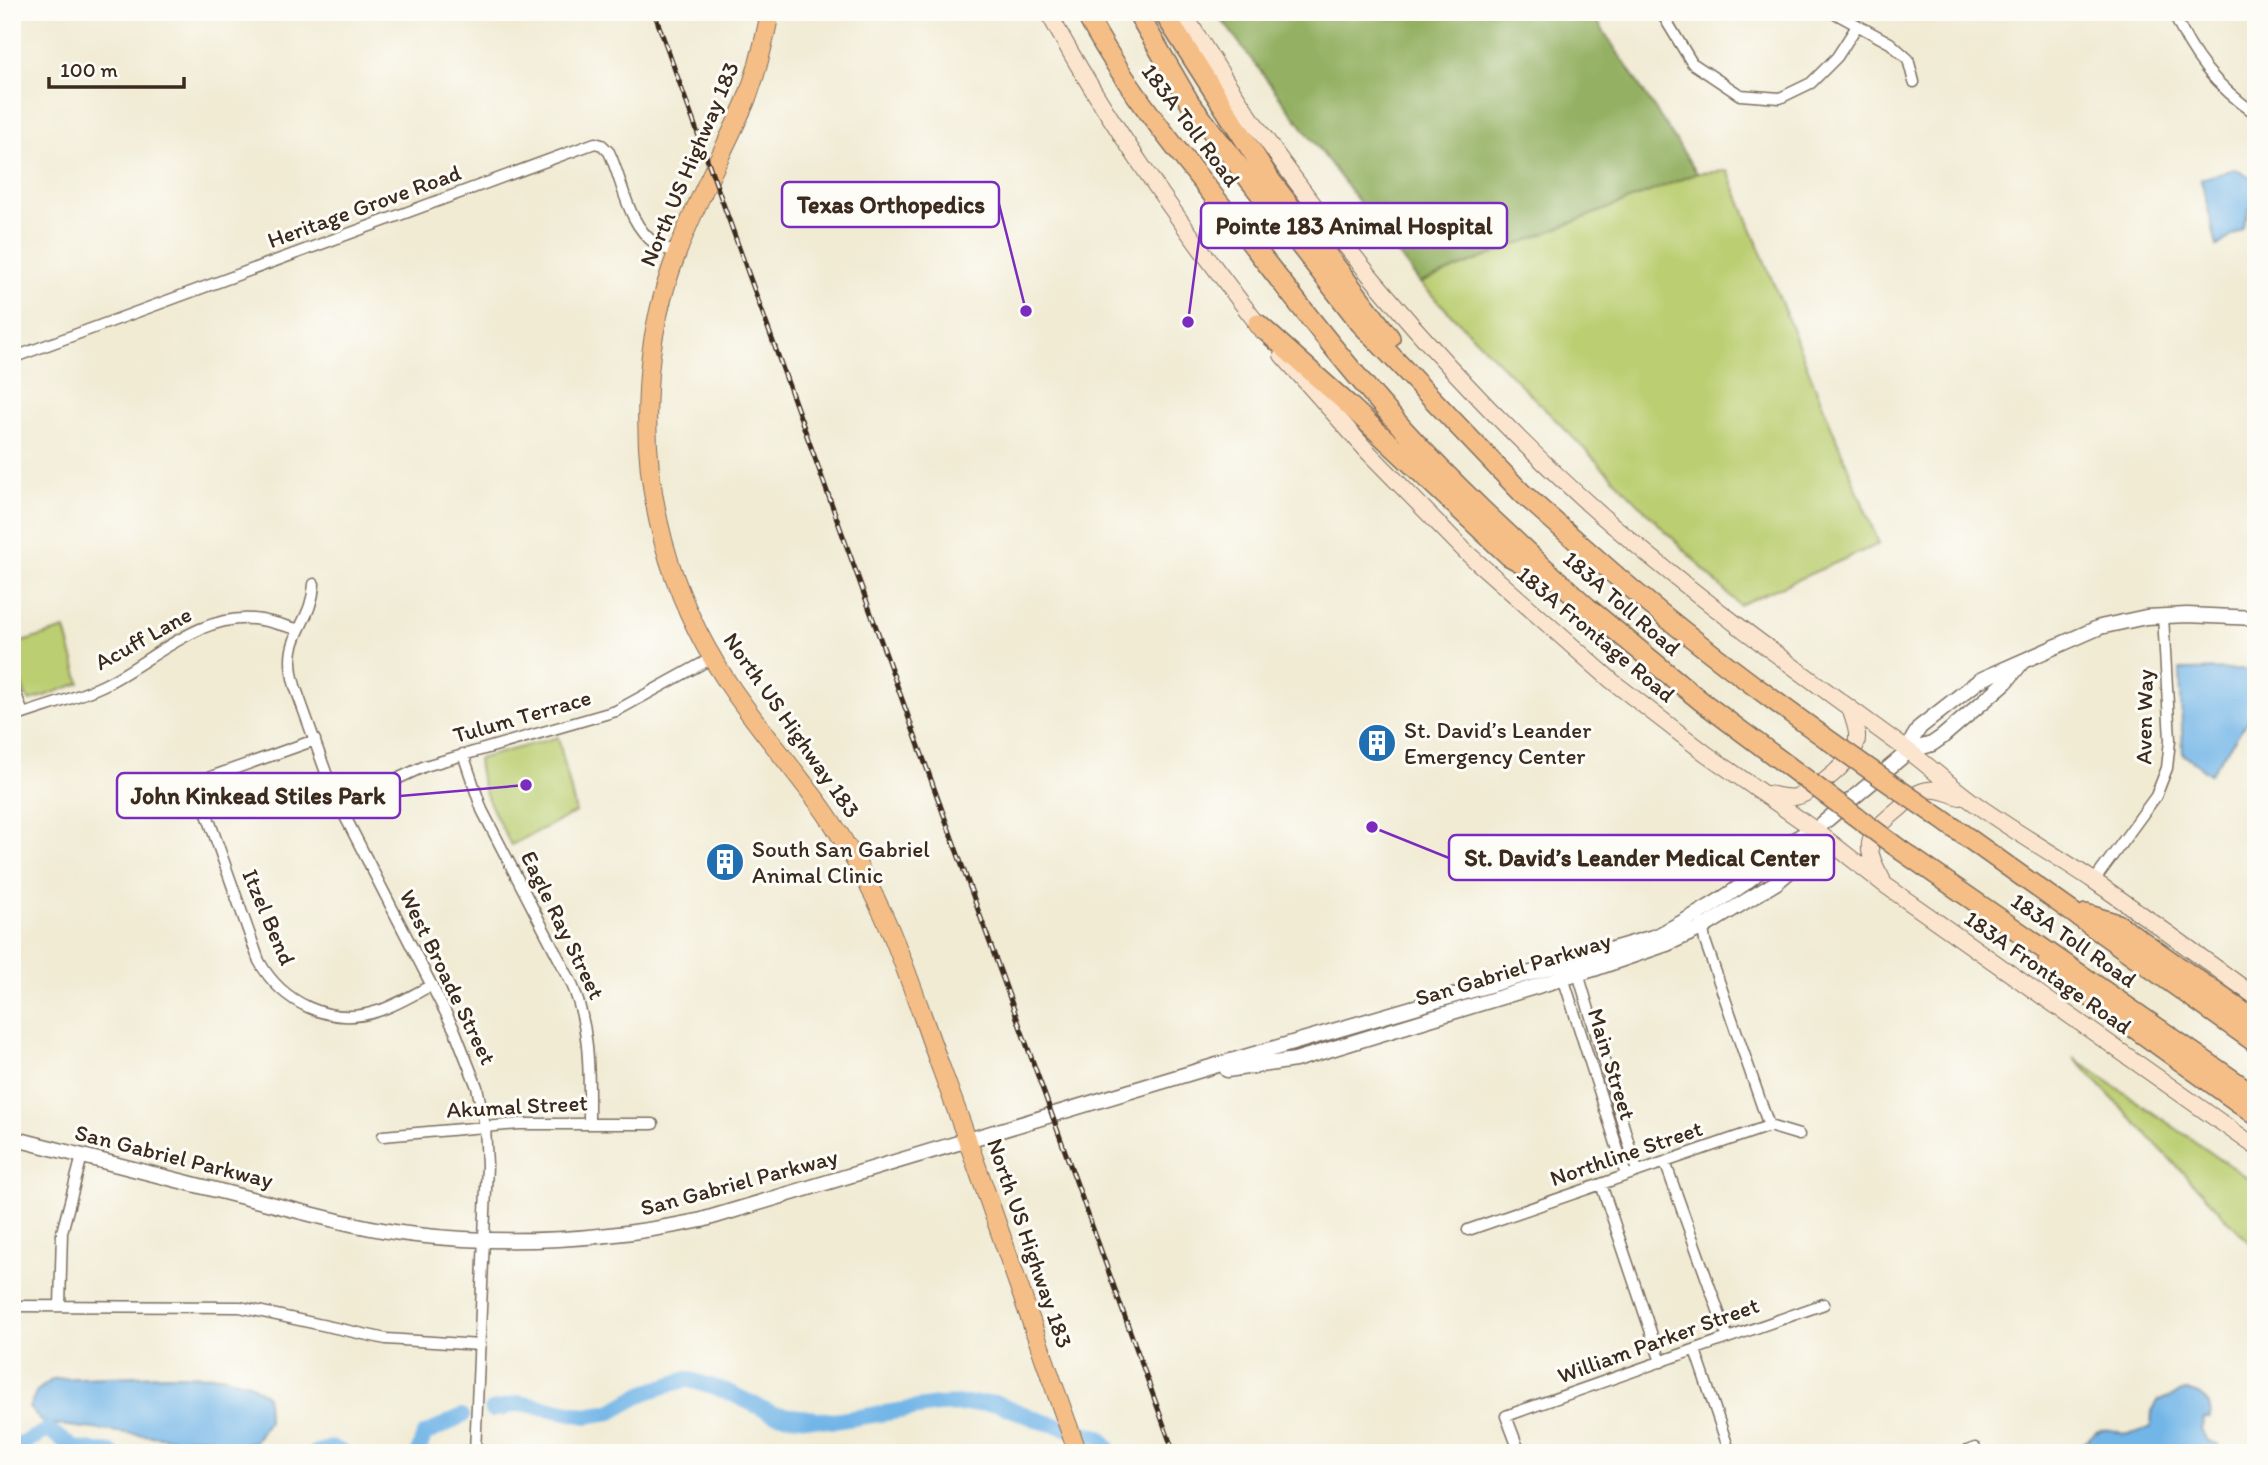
<svg xmlns="http://www.w3.org/2000/svg" width="2268" height="1465" viewBox="0 0 2268 1465" font-family="Itim,sans-serif">
<rect width="100%" height="100%" fill="#fdfcf7"/>
<filter id="ink" filterUnits="userSpaceOnUse"><feTurbulence type="fractalNoise" baseFrequency=".0143" numOctaves="2"/><feDisplacementMap in="SourceGraphic" scale="14" xChannelSelector="R" yChannelSelector="G"/><feConvolveMatrix kernelMatrix="1 2 1 2 8 2 1 2 1" color-interpolation-filters="sRGB"/></filter>
<filter id="wash" filterUnits="userSpaceOnUse"><feTurbulence type="fractalNoise" baseFrequency=".00686" numOctaves="4" result="noise"/><feDisplacementMap in="SourceGraphic" scale="28" xChannelSelector="R" yChannelSelector="G"/><feGaussianBlur stdDeviation="1.57" result="paint"/><feColorMatrix in="noise" values="0 0 0 0 0 0 0 0 0 0 0 0 0 0 0 0 0 1.4 0 .05"/><feComposite in="paint" operator="in"/></filter>
<g filter="url(#wash)">
<rect width="100%" height="100%" fill="#f1ebd4"/>
<path fill="#bbce71" stroke="#7b7c48" stroke-width="2" d="M1728,171L1879,544L1739,605L1420,283L1697,173Z
M65,629L80,683L30,701L26,696L12,658V645Z
M558,737L576,812L511,845C497,818 480,791 478,759Z
M2074,1058L2256,1184V1253L2249,1242Z"/>
<path fill="#94b163" stroke="#686e40" stroke-width="2" d="M1216,12H1591L1697,173L1420,283Z"/>
<path fill="#72b5e7" stroke="#567082" stroke-width="2" d="M2235,169L2256,181V194L2242,229L2217,246L2201,179Z
M2253,669L2256,672V709L2210,774L2183,754L2180,670Z
M164,1375L221,1376L249,1383L267,1396L268,1421L255,1441L233,1446L204,1437L176,1439L44,1423L29,1408L37,1391L53,1379Z
M2185,1391C2200,1391 2213,1402 2210,1418L2204,1419L2201,1429L2209,1442L2218,1445L2220,1453H2072C2084,1446 2090,1433 2103,1430C2112,1428 2117,1432 2124,1434C2132,1436 2144,1429 2151,1427L2152,1411L2158,1401Z"/>
<g fill="none" stroke-linecap="round" stroke-linejoin="round">
<path stroke="#72b5e7" stroke-width="16" d="M492,1410L520,1403L586,1416L611,1412L644,1393L687,1379L726,1391L774,1414L834,1421L937,1405L996,1403L1041,1421L1099,1437L1112,1453
M12,1449L48,1430L76,1449L112,1453
M315,1453L332,1448L344,1453
M418,1453L424,1435L462,1416"/>
</g>
</g>
<g filter="url(#ink)">
<g fill="none" stroke-linecap="round" stroke-linejoin="round">
<defs>
<path id="minor" d="M1661,12L1692,63L1740,95L1780,98L1811,83L1837,57L1857,26
M1833,12L1890,43L1908,59L1914,82
M2173,12C2193,58 2215,85 2256,114
M12,358L595,143L602,145L609,152C623,181 627,225 656,244C662,248 670,250 677,253
M314,584C312,626 280,635 295,686L334,795L455,1031L477,1087L485,1126L487,1165L475,1453
M12,683L23,714
M12,718C42,707 75,699 104,685C153,661 202,610 261,620C273,622 285,626 297,629
M463,754L482,810L571,982C591,1028 589,1074 589,1123
M196,783L259,961C282,1003 331,1027 378,1011C397,1005 414,994 432,985
M129,806L315,740
M339,806L425,766L616,711L712,658
M2094,881L2156,796L2167,768L2170,740L2163,616
M1702,923L1705,941L1769,1126
M1577,970L1637,1171
M1561,971L1626,1175
M383,1136L519,1124H653
M1665,1162L1728,1338
M1601,1184L1661,1362
M1468,1230L1769,1126L1799,1135
M12,1306L240,1307L386,1339L480,1345
M60,1306L62,1232L82,1156
M1695,1350L1730,1453
M1520,1453L1506,1416L1824,1304
M1962,1453L1975,1448L1976,1453"/>
<path id="tertiary" d="M1909,751L1913,738L1920,727L1980,680L2100,627L2146,617L2187,615L2256,618
M1227,1070L1295,1060L1597,968L1667,944L1702,928L1777,882L1810,854L1815,844V830
M12,1138C93,1159 174,1180 255,1200C308,1213 362,1229 416,1235C513,1246 607,1240 702,1220L1224,1063L1657,936C1689,919 1722,901 1750,879C1772,862 1787,838 1815,830L1909,751L1932,744L1942,737L2006,682L2023,661"/>
<path id="secondary" d="M1048,12C1109,125 1185,231 1264,332
M1183,12C1292,195 1442,375 1602,516C1699,600 1803,674 1906,749C1928,765 1948,784 1970,800C2009,829 2053,853 2094,881C2148,918 2202,958 2256,997
M1282,355L1369,453L1467,553L1612,681L1705,753L1815,830L1885,885L2256,1147
M1767,794C1776,795 1786,799 1795,797C1814,793 1857,759 1857,738C1858,729 1853,719 1851,711
M1882,879C1859,840 1870,833 1901,807C1909,800 1917,791 1928,790C1939,788 1950,794 1960,797"/>
<path id="primary" d="M770,12C764,43 757,74 745,103C723,153 696,201 677,253C660,297 650,343 648,390C642,493 669,594 726,680C756,726 793,767 825,812C847,844 866,879 883,914C906,964 922,1017 941,1068C989,1196 1031,1325 1078,1453"/>
<path id="motorway" d="M1085,12C1126,90 1182,156 1236,224C1291,294 1344,364 1404,430C1461,493 1525,550 1587,607
M1137,12L1190,103L1360,323L1522,493L1615,575
M1163,12L1271,181L1390,338
M1258,324L1351,407L1509,556L1540,573
M1940,818L2256,1043
M1902,851L2256,1096
M2086,914L2118,924L2256,1021
M2048,962L2053,970L2256,1115"/>
</defs>
<use href="#minor" stroke="#7b6e5e" stroke-width="13"/>
<use href="#tertiary" stroke="#7b6e5e" stroke-width="17"/>
<use href="#secondary" stroke="#7b6e5e" stroke-width="18"/>
<use href="#primary" stroke="#7b6e5e" stroke-width="20"/>
<use href="#motorway" stroke="#7b6e5e" stroke-width="22"/>
<use href="#minor" stroke="#fff" stroke-width="10"/>
<use href="#tertiary" stroke="#fff" stroke-width="14"/>
<use href="#secondary" stroke="#fbe5cf" stroke-width="16"/>
<use href="#primary" stroke="#f6be87" stroke-width="18"/>
<use href="#motorway" stroke="#f6be87" stroke-width="19"/>
<defs>
<path id="rail" d="M654,12L1174,1453"/>
</defs>
<use href="#rail" stroke="#3b2a1e" stroke-width="5"/>
<use href="#rail" stroke="#fdfcf7" stroke-width="2.5" stroke-dasharray="8" stroke-linecap="butt"/>
<defs>
<path id="motorway-bridge" d="M1615,575C1718,663 1828,741 1940,818
M1587,607L1701,701L1902,851"/>
</defs>
<use href="#motorway-bridge" stroke="#7b6e5e" stroke-width="22" stroke-linecap="butt"/>
<use href="#motorway-bridge" stroke="#f6be87" stroke-width="19"/>
</g>
</g>
<defs>
<symbol id="building-disc" viewBox="-11 -11 22 22"><circle r="9.5" fill="#1f6fb2" stroke="#fdfcf7"/><path d="M-4-6H4V6H1V3H-1V6H-4ZM-2.5-4.3h1.7v1.8h-1.7ZM.8-4.3h1.7v1.8H.8ZM-2.5-1h1.7V.8h-1.7ZM.8-1h1.7V.8H.8Z" fill="#fff"/></symbol>
</defs>
<g fill-rule="evenodd">
<use href="#building-disc" x="1355" y="721" width="44" height="44"/>
<use href="#building-disc" x="703" y="840" width="44" height="44"/>
</g>
<g text-anchor="middle" stroke-width="6" stroke-linejoin="round" paint-order="stroke">
<g font-size="23" fill="#3b2a1e" stroke="#fdfcf7">
<text transform="translate(1191 125) rotate(53)" y="8">183A Toll Road</text>
<text transform="translate(689 164) rotate(-67)" y="8">North US Highway 183</text>
<text transform="translate(364 206) rotate(-20)" y="8">Heritage Grove Road</text>
<text transform="translate(1622 603) rotate(41)" y="8">183A Toll Road</text>
<text transform="translate(1596 634) rotate(40)" y="8">183A Frontage Road</text>
<text transform="translate(143 638) rotate(-29)" y="8">Acuff Lane</text>
<text transform="translate(522 716) rotate(-16)" y="8">Tulum Terrace</text>
<text transform="translate(2144 717) rotate(-89)" y="8">Aven Way</text>
<text transform="translate(792 725) rotate(55)" y="8">North US Highway 183</text>
<text transform="translate(269 917) rotate(67)" y="8">Itzel Bend</text>
<text transform="translate(563 925) rotate(64)" y="8">Eagle Ray Street</text>
<text transform="translate(2074 940) rotate(35)" y="8">183A Toll Road</text>
<text transform="translate(1513 969) rotate(-17)" y="8">San Gabriel Parkway</text>
<text transform="translate(2048 972) rotate(35)" y="8">183A Frontage Road</text>
<text transform="translate(448 977) rotate(64)" y="8">West Broade Street</text>
<text transform="translate(1612 1064) rotate(73)" y="8">Main Street</text>
<text transform="translate(517 1106) rotate(-3)" y="8">Akumal Street</text>
<text transform="translate(1626 1153) rotate(-19)" y="8">Northline Street</text>
<text transform="translate(174 1156) rotate(14)" y="8">San Gabriel Parkway</text>
<text transform="translate(739 1182) rotate(-15)" y="8">San Gabriel Parkway</text>
<text transform="translate(1030 1243) rotate(71)" y="8">North US Highway 183</text>
<text transform="translate(1658 1340) rotate(-20)" y="8">William Parker Street</text>
</g>
<g font-size="23" fill="#3b2a1e" stroke="#fdfcf7" text-anchor="start">
<text x="1404" y="738">St. David’s Leander<tspan x="1404" dy="26">Emergency Center</tspan></text>
<text x="752" y="857">South San Gabriel<tspan x="752" dy="26">Animal Clinic</tspan></text>
</g>
</g>
<path fill="none" stroke="#7b2cbf" stroke-width="2.5" d="M1026 311L999 204M1188 322L1201 225M526 785L400 796M1372 827L1449 858"/>
<g fill="#7b2cbf" stroke="#fdfcf7" stroke-width="2.5">
<circle cx="1026" cy="311" r="7"/>
<circle cx="1188" cy="322" r="7"/>
<circle cx="526" cy="785" r="7"/>
<circle cx="1372" cy="827" r="7"/>
</g>
<g fill="#fdfcf7" stroke="#7b2cbf" stroke-width="2.5">
<rect x="782" y="182" width="217" height="45" rx="7"/>
<rect x="1201" y="203" width="306" height="45" rx="7"/>
<rect x="117" y="773" width="283" height="45" rx="7"/>
<rect x="1449" y="835" width="385" height="45" rx="7"/>
</g>
<g font-size="24" text-anchor="middle" font-weight="bold" fill="#3b2a1e">
<text x="891" y="213">Texas Orthopedics</text>
<text x="1354" y="234">Pointe 183 Animal Hospital</text>
<text x="258" y="804">John Kinkead Stiles Park</text>
<text x="1642" y="866">St. David’s Leander Medical Center</text>
</g>
<rect width="2268" height="1465" fill="none" stroke="#fdfcf7" stroke-width="42"/>
<path d="M49 77v10h135v-10" fill="none" stroke="#3b2a1e" stroke-width="3.5"/>
<text x="60" y="77" font-size="21" fill="#3b2a1e" stroke="#fdfcf7" stroke-width="5" paint-order="stroke">100 m</text>
</svg>
